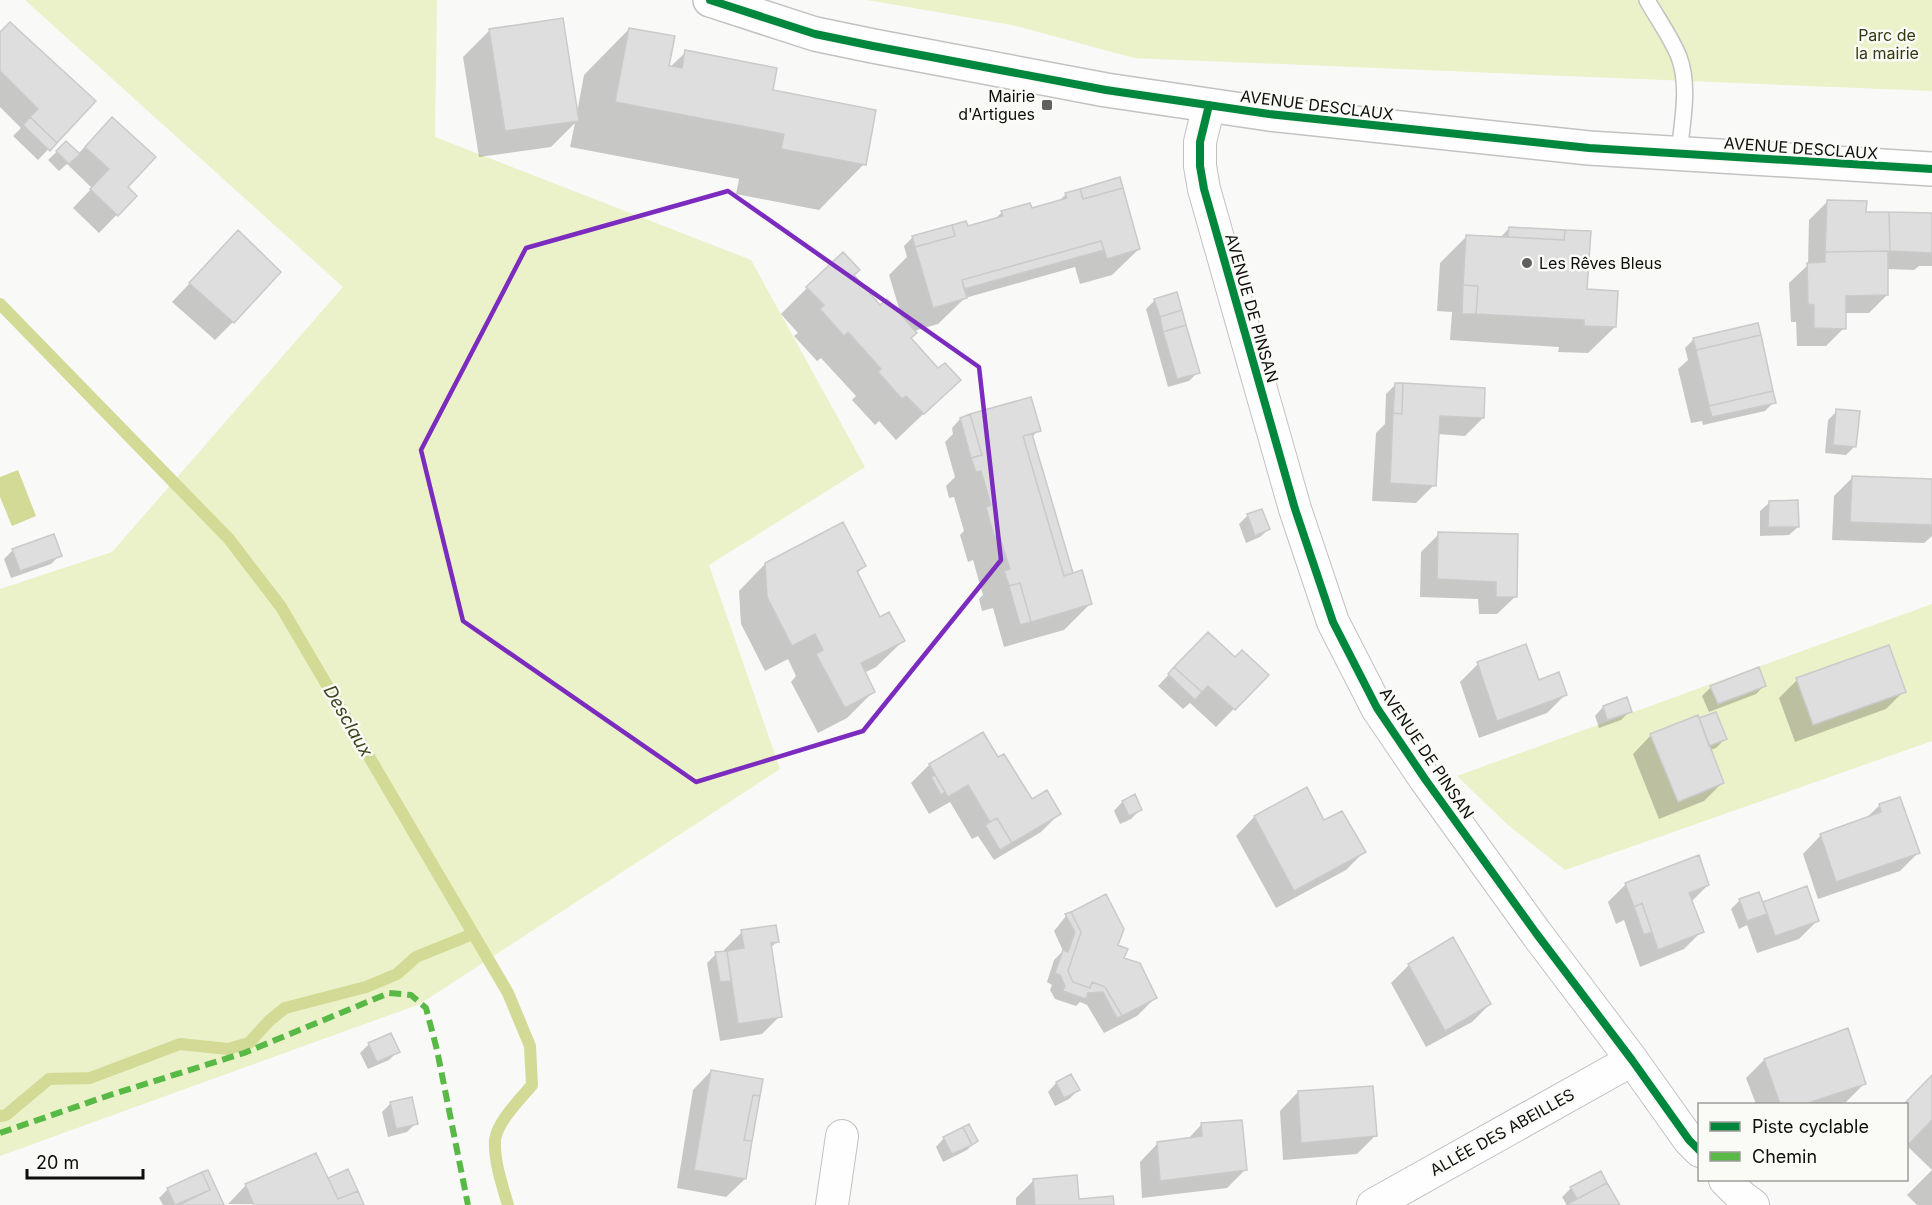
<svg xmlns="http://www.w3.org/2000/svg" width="1932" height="1205" viewBox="0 0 1932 1205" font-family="Inter,sans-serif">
<rect width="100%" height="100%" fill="#f9f9f8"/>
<path fill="#ebf1c8" d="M25,0H437L435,137L751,260L865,467L709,565L780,769L420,1004L0,1156V589L112,552L343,287Z
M867,0H1932V91L1134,58L1012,25Z
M1932,604V741L1565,870L1509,826L1457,776Z"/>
<path fill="#d2da95" d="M18,470L36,516L12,526L0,497V477Z"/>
<path fill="#0003" d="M629,29L668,67H670L686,52L771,91L864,164L819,210L736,194L739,179L570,147L575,123L551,147L479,157L463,57L489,31L577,113L584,75Z
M0,34L94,101L38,160L13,136L21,128L0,107Z
M94,137L126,187L135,196L99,233L73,208L92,188L67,164L59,171L48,160L66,143L78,154Z
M1066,194L1139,249L1112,275L1080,284L1075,267L965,298L938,324L914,331L909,338L938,370L959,380L896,440L879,421L875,425L852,400L856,396L821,358L817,361L794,336L798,333L781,314L807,288L852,275L880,307L902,318L889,275L907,257L904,246L913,237L967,227L994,220L1002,212L1031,210L1058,202Z
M1827,202L1864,213L1932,215V266H1919L1914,270L1887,269V295L1869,313H1844V328L1826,346H1797L1796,322H1791L1789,283L1808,265L1809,220Z
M1509,228L1589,233L1586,290L1615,327L1588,353L1558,352L1559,347L1450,340L1452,312L1437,311L1440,263L1467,236L1501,237Z
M221,250L233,322L215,340L172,302Z
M1155,300L1198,372L1189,381L1168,387L1146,309Z
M1694,339L1774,402L1765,411L1703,425L1702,421L1691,423L1678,369L1688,360L1685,348Z
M1395,385L1483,418L1465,436L1437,434L1434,485L1416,503L1372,501L1376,433L1385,424L1386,394Z
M1837,411L1855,446L1846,455L1825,453L1828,420Z
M960,419L1039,430L1031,438L1072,575L1090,604L1064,630L1004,647L993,608L982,611L979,599L983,595L973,560L968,562L960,535L964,531L954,497L949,498L946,486L955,477L945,442L953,434L952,428Z
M1852,478L1932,480V536L1924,543L1832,540L1834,496Z
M1769,503L1798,527L1789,535L1760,536V511Z
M1248,515L1269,529L1260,537L1246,543L1239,524Z
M1439,534L1516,596L1497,614H1479L1478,599L1420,597L1421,552Z
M13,550L60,555L51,564L11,578L4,559Z
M765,564L865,566L856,574L880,619L903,641L876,667L864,673L874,691L847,718L818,733L791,682L796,676L788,659L765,671L741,624L739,591Z
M1190,652L1235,659L1267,675L1216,727L1190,703L1183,709L1158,686Z
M1478,664L1538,682L1565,695L1547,713L1479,738L1460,682Z
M1797,680L1904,691L1886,709L1795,742L1779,698Z
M1765,685L1756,694L1709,712L1702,696L1711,687Z
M1626,699L1630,711L1621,720L1599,728L1595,716L1603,707Z
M983,734L997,759L1031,801L1059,814L1041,832L994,860L978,836L972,839L950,802L929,814L911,783L929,765Z
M1651,735L1725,739L1716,748L1710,750L1722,783L1704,801L1659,819L1633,754Z
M1306,789L1324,822L1364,852L1346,870L1276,908L1236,836L1254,817Z
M1134,796L1140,810L1131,819L1120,824L1114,811L1122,802Z
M1880,805L1918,853L1900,871L1818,899L1803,854L1821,835L1865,819Z
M1626,884L1708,885L1691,902L1702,931L1684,949L1640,967L1624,920L1616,924L1608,902Z
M1740,900L1762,905L1764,903L1817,921L1799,939L1757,953L1747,925L1739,929L1731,909Z
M1066,916L1116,946L1122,959L1155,998L1137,1016L1104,1033L1087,1005L1080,1002L1076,1006L1055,999L1050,990L1052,985L1047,982L1054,960L1063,951L1054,931Z
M742,932L777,942L770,948L780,1016L762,1034L720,1041L707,963L716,954L724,953V950Z
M1409,965L1490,1004L1472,1022L1426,1047L1391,983Z
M369,1044L398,1051L389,1060L368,1069L360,1053Z
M1764,1060L1864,1084L1846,1102L1838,1104H1756L1746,1078Z
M711,1071L745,1179L726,1197L677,1188L693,1090Z
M1071,1076L1078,1090L1069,1099L1055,1106L1048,1092L1056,1083Z
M1932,1078V1205H1917L1907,1195L1932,1170L1906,1145L1905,1104Z
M1298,1092L1375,1136L1357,1154L1283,1160L1280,1111Z
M391,1103L416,1123L407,1132L388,1137L382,1112Z
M1202,1124L1245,1170L1227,1188L1142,1198L1140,1162L1158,1143L1187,1140Z
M944,1138L976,1141L967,1150L943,1162L936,1147Z
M348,1171L363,1205L228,1204L246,1185L328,1180Z
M207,1172L223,1205H163L159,1198L168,1189Z
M1034,1180L1078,1201L1113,1205H1016V1198Z
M1571,1188L1618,1205H1567L1562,1197Z"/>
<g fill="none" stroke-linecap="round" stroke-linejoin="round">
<path stroke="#d2da95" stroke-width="12" d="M0,304L229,539L281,607L508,993L530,1046L532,1085C521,1098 497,1122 495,1140C494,1162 502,1184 508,1205
M0,1116L6,1115L49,1079L90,1078L180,1044L228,1049L249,1043L269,1021L285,1008L366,987L397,974L416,957L473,934"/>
</g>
<path fill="#dedede" stroke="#c9cac9" stroke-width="1.5" d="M563,18L579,121L505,131L489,29Z
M10,22L96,101L57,143L30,117L38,109L0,71V32Z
M629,28L675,36L669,66L682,68L685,50L777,68L773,90L876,110L866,165L781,149L784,134L615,102Z
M30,117L57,143L50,151L23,125Z
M112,117L156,157L128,187L137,196L118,216L90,189L109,169L85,147Z
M66,141L80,154L69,164L56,151Z
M1120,177L1123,188L1083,199L1080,189Z
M1123,188L1140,249L1107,259L1101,241L962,280L967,298L933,308L915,247L955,236L952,225L966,221L968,226L1003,216L1001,211L1030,203L1032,208L1067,198L1065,193L1080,189L1083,199Z
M1827,200L1867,201L1866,212H1889L1890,251L1825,252Z
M1889,212L1932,213V253L1890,251Z
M952,225L955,236L915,247L912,236Z
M1509,227L1565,230L1564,240L1508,237Z
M238,230L281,272L234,323L189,283Z
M1565,230L1591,231L1587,289L1618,291L1616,327L1584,326V320L1476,314L1478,286L1463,285L1466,235L1564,240Z
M1101,241L1104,250L964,289L962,280Z
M1888,251V295L1846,296V329L1814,328V305L1808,304L1807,263L1825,262V252Z
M843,252L860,270L854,275L880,305L887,299L917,333L911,338L938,368L945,363L961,380L924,414L906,396L902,399L878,372L881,369L848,332L844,336L820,309L824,305L806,287Z
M1463,285L1478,286L1476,314H1462Z
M1177,292L1182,310L1160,317L1154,299Z
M1182,310L1186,325L1163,332L1160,317Z
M1758,323L1761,335L1696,350L1693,338Z
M1186,325L1200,373L1177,379L1163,332Z
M1761,335L1773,391L1709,406L1696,350Z
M1395,383H1403L1402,414L1393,413Z
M1403,383L1485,388L1484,418L1440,416L1436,486L1390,483L1393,413L1402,414Z
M1773,391L1776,403L1712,417L1709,406Z
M1031,397L1041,431L1023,436L1064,576L1082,570L1092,604L1031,622L1020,583L1009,586L1004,571L1010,569L999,535L994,536L986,507L991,505L981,471L976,472L971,458L982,455L970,414Z
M1836,409L1860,411L1856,447L1833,445Z
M970,414L982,455L971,458L960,418Z
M1032,434L1073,573L1064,576L1023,436Z
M1852,476L1932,479V525L1850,522Z
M1798,500L1799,527H1768L1769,501Z
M1262,509L1270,529L1255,536L1247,514Z
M843,522L866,566L857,571L880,617L889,612L905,641L861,663L875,692L845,708L816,654L823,650L815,634L792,646L767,597L765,563Z
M1438,532L1518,534L1517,597H1496V582L1437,579Z
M54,534L62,556L20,571L12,549Z
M1020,583L1031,622L1020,625L1009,586Z
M1208,632L1235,657L1242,650L1269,675L1235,710L1208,686L1202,692L1174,667Z
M1526,644L1539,680L1559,672L1567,695L1497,721L1477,662Z
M1889,645L1906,692L1813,725L1796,678Z
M1174,667L1202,692L1195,700L1168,674Z
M1759,667L1766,686L1718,704L1710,686Z
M1627,697L1632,712L1607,720L1603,706Z
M1716,712L1727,739L1709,746L1699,718Z
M1698,715L1724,783L1678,802L1650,734Z
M983,732L998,757L1004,754L1032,799L1047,790L1061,814L1012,843L997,818L990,822L968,785L948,797L929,764Z
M935,775L945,792L941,795L931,777Z
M1307,787L1324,820L1342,811L1366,852L1294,891L1254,816Z
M1135,794L1142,810L1129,816L1122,801Z
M1900,797L1920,853L1836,882L1820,834L1881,812L1879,804Z
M997,818L1012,843L1000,850L985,825Z
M1699,855L1709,885L1689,893L1704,932L1658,950L1642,903L1634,907L1625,883Z
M1807,886L1819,921L1775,936L1763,902Z
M1759,892L1767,914L1747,921L1739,899Z
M1106,894L1124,929L1118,945L1128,949L1124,958L1140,963L1157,998L1122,1016L1105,987L1092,982L1090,988L1073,982L1068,971L1081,932L1071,912Z
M1642,903L1652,932L1644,935L1634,907Z
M1071,912L1081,932L1068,971L1073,982L1090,988L1092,982L1105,987L1122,1016L1117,1018L1103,992L1088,993L1086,999L1063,991L1065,986L1060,975L1055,973L1063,950L1068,952L1075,932L1065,914Z
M776,925L779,942L771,943L782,1017L738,1024L727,951L744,948L741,930Z
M1453,937L1491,1004L1445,1031L1408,964Z
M727,951L731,981L720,982L715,952Z
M1848,1028L1866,1084L1805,1104H1780L1764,1059Z
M391,1033L400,1052L377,1062L368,1043Z
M711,1070L763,1079L760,1096L753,1095L744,1140L752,1141L746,1179L694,1170Z
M1071,1074L1080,1090L1064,1098L1056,1082Z
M1932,1075V1120L1909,1144L1906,1142V1104H1904Z
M1373,1086L1377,1136L1301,1143L1298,1091Z
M753,1095L760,1096L752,1141L744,1140Z
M412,1097L418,1124L396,1129L390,1102Z
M1242,1120L1247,1170L1160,1181L1157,1142L1202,1136L1201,1123Z
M969,1124L978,1141L972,1145L963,1127Z
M963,1127L972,1145L952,1154L943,1137Z
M316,1153L338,1199L358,1191L364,1205H254L245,1184Z
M348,1169L358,1191L338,1199L328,1178Z
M208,1170L224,1205H179L210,1190L202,1172Z
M1601,1171L1607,1183L1577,1199L1570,1187Z
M202,1172L210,1190L175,1205L167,1188Z
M1077,1175L1079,1199L1113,1196L1114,1205H1035L1033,1179Z
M1607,1183L1620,1205H1566L1577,1199Z"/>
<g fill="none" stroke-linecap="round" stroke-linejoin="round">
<defs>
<path id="service" d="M1647,0C1657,18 1671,37 1679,57C1690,86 1682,123 1679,153"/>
<path id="minor" d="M1209,105L1200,142V166L1204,189L1295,509L1333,622L1377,708L1425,779L1536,933L1632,1060L1689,1140L1700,1151
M1725,1180L1741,1196L1753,1205
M832,1205L842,1136
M1373,1205L1632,1060"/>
<path id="tertiary" d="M710,0L815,34L873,46L1106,90L1269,114L1589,148L1932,169"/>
</defs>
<use href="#service" stroke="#c2c2c1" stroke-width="18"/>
<use href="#minor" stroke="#c2c2c1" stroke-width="34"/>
<use href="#tertiary" stroke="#c2c2c1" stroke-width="36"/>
<use href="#service" stroke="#fefefe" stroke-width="15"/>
<use href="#minor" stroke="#fefefe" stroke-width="32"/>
<use href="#tertiary" stroke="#fefefe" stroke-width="33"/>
<path stroke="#58b947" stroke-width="6" stroke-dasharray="12 6" stroke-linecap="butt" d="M0,1133L110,1095L244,1053L389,993L411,995L426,1008L437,1050L468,1205"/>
<defs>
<path id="cycleway" d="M710,0L815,34L873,46L1106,90L1269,114L1589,148L1932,169
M1209,105L1200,142V166L1204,189L1295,509L1333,622L1377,708L1425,779L1536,933L1632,1060L1689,1140L1700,1151"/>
</defs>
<use href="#cycleway" stroke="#fafaf7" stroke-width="11"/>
<use href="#cycleway" stroke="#00873e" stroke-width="8"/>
</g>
<path fill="none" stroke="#7b2cbf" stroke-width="4.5" stroke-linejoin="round" d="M728,191L979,367L1001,560L863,731L696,782L463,621L421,450L526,248Z"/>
<g fill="#60605f" stroke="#fafaf7" stroke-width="2">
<rect x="1041" y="99" width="12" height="12" rx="3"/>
<circle cx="1527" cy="263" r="6"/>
</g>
<g text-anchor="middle" stroke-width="5" stroke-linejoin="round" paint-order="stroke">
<g font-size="16" fill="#34380f" stroke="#fafaf7">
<text x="1887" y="41">Parc de<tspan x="1887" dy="18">la mairie</tspan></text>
</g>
<g font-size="16" fill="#0e0e0d" stroke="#fafaf7" text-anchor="end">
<text x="1035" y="102">Mairie<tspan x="1035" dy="18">d'Artigues</tspan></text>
<text x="1539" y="269" text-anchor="start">Les Rêves Bleus</text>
</g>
<g font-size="16" fill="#0e0e0d" stroke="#fafaf7">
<text transform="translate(1317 105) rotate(7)" y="6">AVENUE DESCLAUX</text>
<text transform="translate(1801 148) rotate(4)" y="6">AVENUE DESCLAUX</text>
<text transform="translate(1252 308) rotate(74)" y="6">AVENUE DE PINSAN</text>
<text transform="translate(1427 753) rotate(56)" y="6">AVENUE DE PINSAN</text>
<text transform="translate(1502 1132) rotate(-29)" y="6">ALLÉE DES ABEILLES</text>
</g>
<g font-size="18" font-style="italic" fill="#40441c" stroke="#fafaf7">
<text transform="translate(348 721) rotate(60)" y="6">Desclaux</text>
</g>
</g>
<rect x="1698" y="1103" width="210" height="78" fill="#fafaf7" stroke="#9c9c99" stroke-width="1.5"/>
<rect x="1710" y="1122" width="30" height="9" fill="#00873e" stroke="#9c9c99" stroke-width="1.5"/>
<text x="1752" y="1133" font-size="18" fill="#0e0e0d">Piste cyclable</text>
<rect x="1710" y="1152" width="30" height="9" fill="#58b947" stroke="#9c9c99" stroke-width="1.5"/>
<text x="1752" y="1163" font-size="18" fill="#0e0e0d">Chemin</text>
<path d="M27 1169v9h116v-9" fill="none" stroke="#0e0e0d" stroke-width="3"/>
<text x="36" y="1169" font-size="18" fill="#0e0e0d" stroke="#fafaf7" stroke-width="4.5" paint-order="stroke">20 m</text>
</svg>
